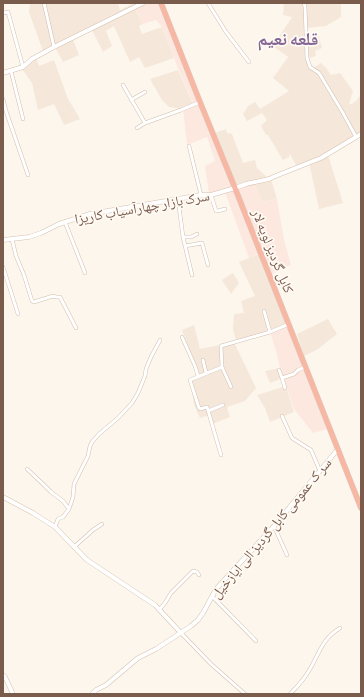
<svg xmlns="http://www.w3.org/2000/svg" width="364" height="697" viewBox="0 0 364 697" font-family="'Sofia Sans Condensed','Noto Naskh Arabic',sans-serif">
<rect width="100%" height="100%" fill="#fdf6ec"/>
<path fill="#f5e8da" d="M30,3H118L120,10L132,4L143,24L139,26L142,34L162,27L174,58L145,68L139,57L130,62L114,26L106,31L112,46L103,52L91,28L72,37L79,55L63,62L55,47L43,51L29,12Z
M284,3H341V17L326,26L307,28V33H313L315,36L318,34L322,48L315,51L316,56L309,58L311,66L315,67L321,63L327,69L331,75L340,73L353,91L349,104H352L356,101L361,94V133L328,155L343,203L319,209L309,162L297,167L290,154L289,157L283,160L268,135H266L261,126L267,120L262,113L247,121L243,114L248,106L255,102L260,109L289,91L273,78L288,57L273,46L292,17L283,15Z
M36,58L39,66L54,60L68,99L80,119L64,125L54,104L38,110L32,83L22,69Z
M178,70L193,104L183,109L169,107L162,100L150,79Z
M226,129L227,133L232,134L243,163L255,160L257,168L272,182L277,199L262,202L237,187L215,133Z
M260,254L288,324L270,332L234,342L256,388L245,401L227,407L230,417L212,424L209,415L200,418L194,405L190,378L199,374L182,330L194,325L200,349L220,345L236,340L233,329L234,314L244,313L241,301L255,296L239,262Z
M233,273L239,283L231,294L222,280Z
M328,319L337,334L318,349L304,356L297,334Z
M280,368L283,378L270,383L265,371Z
M286,386L294,412L270,422L265,408L257,395Z"/>
<path fill="#fde8e0" d="M132,3H158L260,254L249,258L225,192L209,194L205,166L215,161L207,137L187,145L183,109L193,104L174,58L162,27L156,20L143,24Z
M254,181L262,202L277,199L284,239L291,265L272,274L237,187Z
M288,324L328,429L313,433L294,409L280,368L276,351L270,332Z"/>
<g fill="none" stroke-linecap="round" stroke-linejoin="round">
<defs>
<path id="street" d="M44,3L54,47
M208,3L226,32L249,62
M304,3L305,7L307,58L310,67L319,73L343,113L356,137
M3,13L8,12L23,67
M11,71L23,119
M123,85L145,123
M3,99L6,111L28,175
M131,100L145,92
M137,128L145,123L181,110L200,102
M189,146L191,154L201,195
M211,195L216,211H218L225,209
M178,199L183,237L192,275
M65,222L85,273
M183,237H191L197,234
M12,239L16,256L24,275L32,301L34,302L53,296L56,297H60L76,328
M185,246L202,243L208,265
M3,267L18,314
M264,311L270,332
M182,337L195,366L198,376
M203,360L206,373
M279,370L282,378L285,388
M282,378L294,374L298,370L305,367
M231,387L222,367L221,346L270,332L289,324
M208,411L223,405
M282,416L292,438L311,450L320,471
M221,455L207,407L200,409L199,408L190,380L222,367
M27,469L44,485L51,492L63,501L69,509
M274,526L287,555
M55,527L58,519L63,517L69,509L73,497L74,484L88,456L90,446L92,442L99,434L118,418L132,403L138,393L145,376L146,369L151,357L160,340
M74,547L93,530L102,524
M212,596L256,641
M159,610L165,603L171,593L193,571L197,572L199,575
M181,633L211,664L245,694
M290,694C298,686 305,678 310,669C320,652 322,639 340,628"/>
<path id="secondary" d="M3,73L23,67L32,59L54,47L143,3
M3,240L29,237L41,233L59,224L90,214L201,195H211L235,188L246,184L269,179L278,175L321,158L361,134
M3,497L33,513L55,527L87,560L155,605L181,633
M3,675L5,677L13,694
M92,694L96,690L106,685L138,658L156,649L191,626L198,620L203,613L216,589L274,526L338,449"/>
<path id="highway" d="M161,3L200,102L235,188L361,508"/>
</defs>
<use href="#street" stroke="#d1beb0" stroke-width="4"/>
<use href="#secondary" stroke="#d6c0b0" stroke-width="5"/>
<use href="#highway" stroke="#dad1cd" stroke-width="6"/>
<use href="#street" stroke="#fff" stroke-width="3"/>
<use href="#secondary" stroke="#fff" stroke-width="4"/>
<use href="#highway" stroke="#f7b7a3" stroke-width="5"/>
</g>
<g text-anchor="middle" stroke-width="3.5" stroke-linejoin="round" paint-order="stroke">
<g font-size="14" fill="#7a5c4d" stroke="#fffaf3">
<text transform="translate(142 207) rotate(-10)" y="5">سرک بازار چهارآسیاب کاریزا</text>
<text transform="translate(273 251) rotate(68)" y="5">کابل گردیز لویه لار</text>
<text transform="translate(271 528) rotate(-50)" y="5">سر ک عمومی کابل گردیز الی ایازخیل</text>
</g>
<g font-size="18" font-weight="bold" fill="#846695" stroke="#fffaf3">
<text x="288" y="45">قلعه نعيم</text>
</g>
</g>
<rect width="364" height="697" fill="none" stroke="#7a5c4d" stroke-width="8"/>
</svg>
